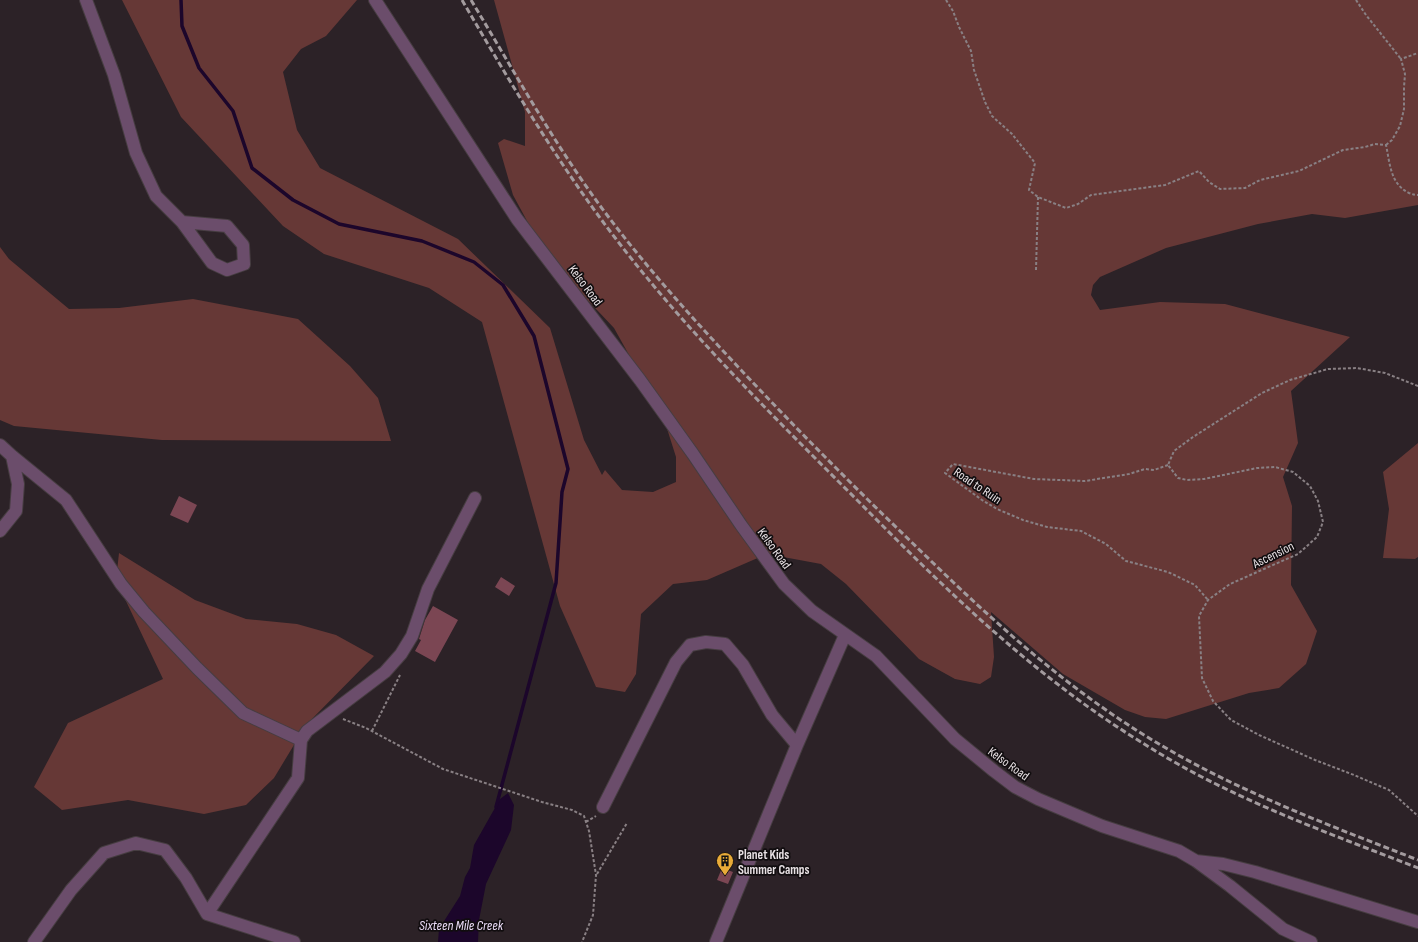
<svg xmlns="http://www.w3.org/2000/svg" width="1418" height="942" viewBox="0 0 1418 942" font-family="'Sofia Sans Condensed',sans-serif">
<rect width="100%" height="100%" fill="#2c2227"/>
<path fill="#663836" d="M122,0H357L326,36L301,49L283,72L297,130L320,168L458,239L550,328L584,440L602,475L605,470L622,490L653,492L676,482V457L663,416L614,328L546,256L513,195L498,143L504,139L525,146V112L494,0H1418V205L1345,218L1312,214L1258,224L1166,248L1100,277L1093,285L1091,295L1100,310L1160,302L1225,304L1350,337L1291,391L1298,443L1283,477L1292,506L1291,585L1317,631L1306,664L1279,688L1249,693L1166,719L1145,717L1125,710L1063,674L991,612L994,657L991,677L980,684L955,679L919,659L846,584L821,564L767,554L707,580L673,584L641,614L636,674L625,692L596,687L560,606L482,322L429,288L324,254L283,226L181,117Z
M0,247L9,259L69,309L119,308L193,299L298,319L350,366L378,398L391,441L162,440L14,426L0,420Z
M1418,443V557L1415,559L1383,558L1389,509L1383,472Z
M119,553L195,600L246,619L297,624L336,635L374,656L306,725L274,778L246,805L204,814L128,800L62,810L34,787L68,723L163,679L116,580Z"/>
<path fill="#1c062b" d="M508,793L514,805L511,830L486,884L479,920L478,942H438L439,929L460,896L465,877L470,868L474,845L500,799Z"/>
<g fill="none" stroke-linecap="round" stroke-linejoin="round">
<path stroke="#1c062b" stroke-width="3.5" d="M181,0L182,26L199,68L233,111L252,168L293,200L339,224L422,241L474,262L503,285L534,336L568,469L562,492L556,583L496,807"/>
</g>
<path fill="#7b4653" d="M179,496L197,505L188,523L170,515Z
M501,577L515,586L509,596L495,587Z
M433,606L458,620L435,662L415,651L421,640L419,639L425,620Z
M722,868L733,872L728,884L717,880Z"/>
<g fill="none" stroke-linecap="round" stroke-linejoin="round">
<defs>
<path id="minor" d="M86,0L114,75L136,153L156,196L182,222L212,263L227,270L244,264L243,245L227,226L182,222
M375,0L517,219L640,380L693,454L741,525L784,584L812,611L876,656L955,739L994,771L1015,787L1038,799L1102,826L1179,851L1196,861L1230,886L1283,929L1311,942
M0,445L12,456L66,500L121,584L144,612L197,668L243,713L301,740L298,778L207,914
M0,531L16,511L18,484L12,456
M301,740L307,731L385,672L401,654L412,636L428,589L475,498
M603,807L676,662L690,645L706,642L725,644L743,665L772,715L797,745
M1196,861L1223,864L1255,872L1418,922
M34,942L71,890L104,853L136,843L165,850L186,878L207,914L294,942
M716,942L797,745L845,635"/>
</defs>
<use href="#minor" stroke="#463d41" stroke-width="14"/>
<path stroke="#898084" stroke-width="2" stroke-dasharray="3 2" stroke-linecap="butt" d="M946,0L953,11L959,27L971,51L974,70L985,102L992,116L1012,134L1035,163L1029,190L1038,197L1066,208L1078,204L1091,195L1165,185L1199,171L1209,182L1220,189L1245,188L1260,180L1299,171L1343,150L1365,147L1375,144L1386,145C1390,163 1390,184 1409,193C1412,194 1414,195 1418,195
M1356,0L1366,15L1401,59
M1386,145L1392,140L1400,126L1404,109V87L1405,74L1401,59L1418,53
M1036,270L1038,197
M1418,386L1385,373L1357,368L1328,369L1290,380L1262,393L1193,437L1174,451L1168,465L1178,478L1187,480L1204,479L1257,468L1275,467L1293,472L1310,486L1318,501L1323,522L1317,537L1298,554L1230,584L1208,600L1199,616L1202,678L1213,701L1231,720L1259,735L1315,760L1354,775L1389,790L1418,816
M1168,465L1154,470L1145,469L1129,474L1085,481L1034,479L953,464L945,473L982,500L997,509L1023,520L1047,527L1081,531L1106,544L1126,561L1168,572L1195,585L1208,600
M343,719L366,728L443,769L542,802L572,810L584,816L589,831L596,875L593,915L582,942
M372,731L400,675
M586,822L596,816
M597,874L627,823"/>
<use href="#minor" stroke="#6b4d6b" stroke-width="12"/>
<path stroke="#a39b9e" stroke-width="3" stroke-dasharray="6 3" stroke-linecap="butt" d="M462,0C510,82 558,164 616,239C689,334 775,418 859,502C946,590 1035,677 1141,742C1227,797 1323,831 1418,868
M471,0C514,71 554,144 604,211C646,267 693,319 741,370C792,424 844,477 898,529C976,605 1055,681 1149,738C1234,790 1326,824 1418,860"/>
</g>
<defs>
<symbol id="building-pin" viewBox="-11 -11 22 30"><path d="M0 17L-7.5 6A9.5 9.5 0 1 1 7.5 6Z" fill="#e9ab38" stroke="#110d0f"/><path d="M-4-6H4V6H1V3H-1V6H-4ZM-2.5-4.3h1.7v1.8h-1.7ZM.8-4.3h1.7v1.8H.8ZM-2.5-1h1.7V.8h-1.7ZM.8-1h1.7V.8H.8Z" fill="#111"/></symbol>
</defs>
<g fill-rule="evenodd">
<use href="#building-pin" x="715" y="851" width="20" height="27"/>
</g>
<g text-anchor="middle" stroke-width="3.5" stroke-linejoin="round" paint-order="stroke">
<g font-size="13" fill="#e8e1e4" stroke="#110d0f">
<text transform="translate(586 285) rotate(53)" y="5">Kelso Road</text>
<text transform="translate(978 485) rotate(34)" y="5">Road to Ruin</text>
<text transform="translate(775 548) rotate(54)" y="5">Kelso Road</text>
<text transform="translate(1273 554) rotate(-26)" y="5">Ascension</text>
<text transform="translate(1009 763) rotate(36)" y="5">Kelso Road</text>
</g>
<g font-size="13" font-weight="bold" fill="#e8e1e4" stroke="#110d0f" text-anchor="start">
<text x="738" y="859">Planet Kids<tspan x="738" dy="15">Summer Camps</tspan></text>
</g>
<g font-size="14" font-style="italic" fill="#ebdcf8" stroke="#110d0f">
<text x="461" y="930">Sixteen Mile Creek</text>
</g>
</g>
</svg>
